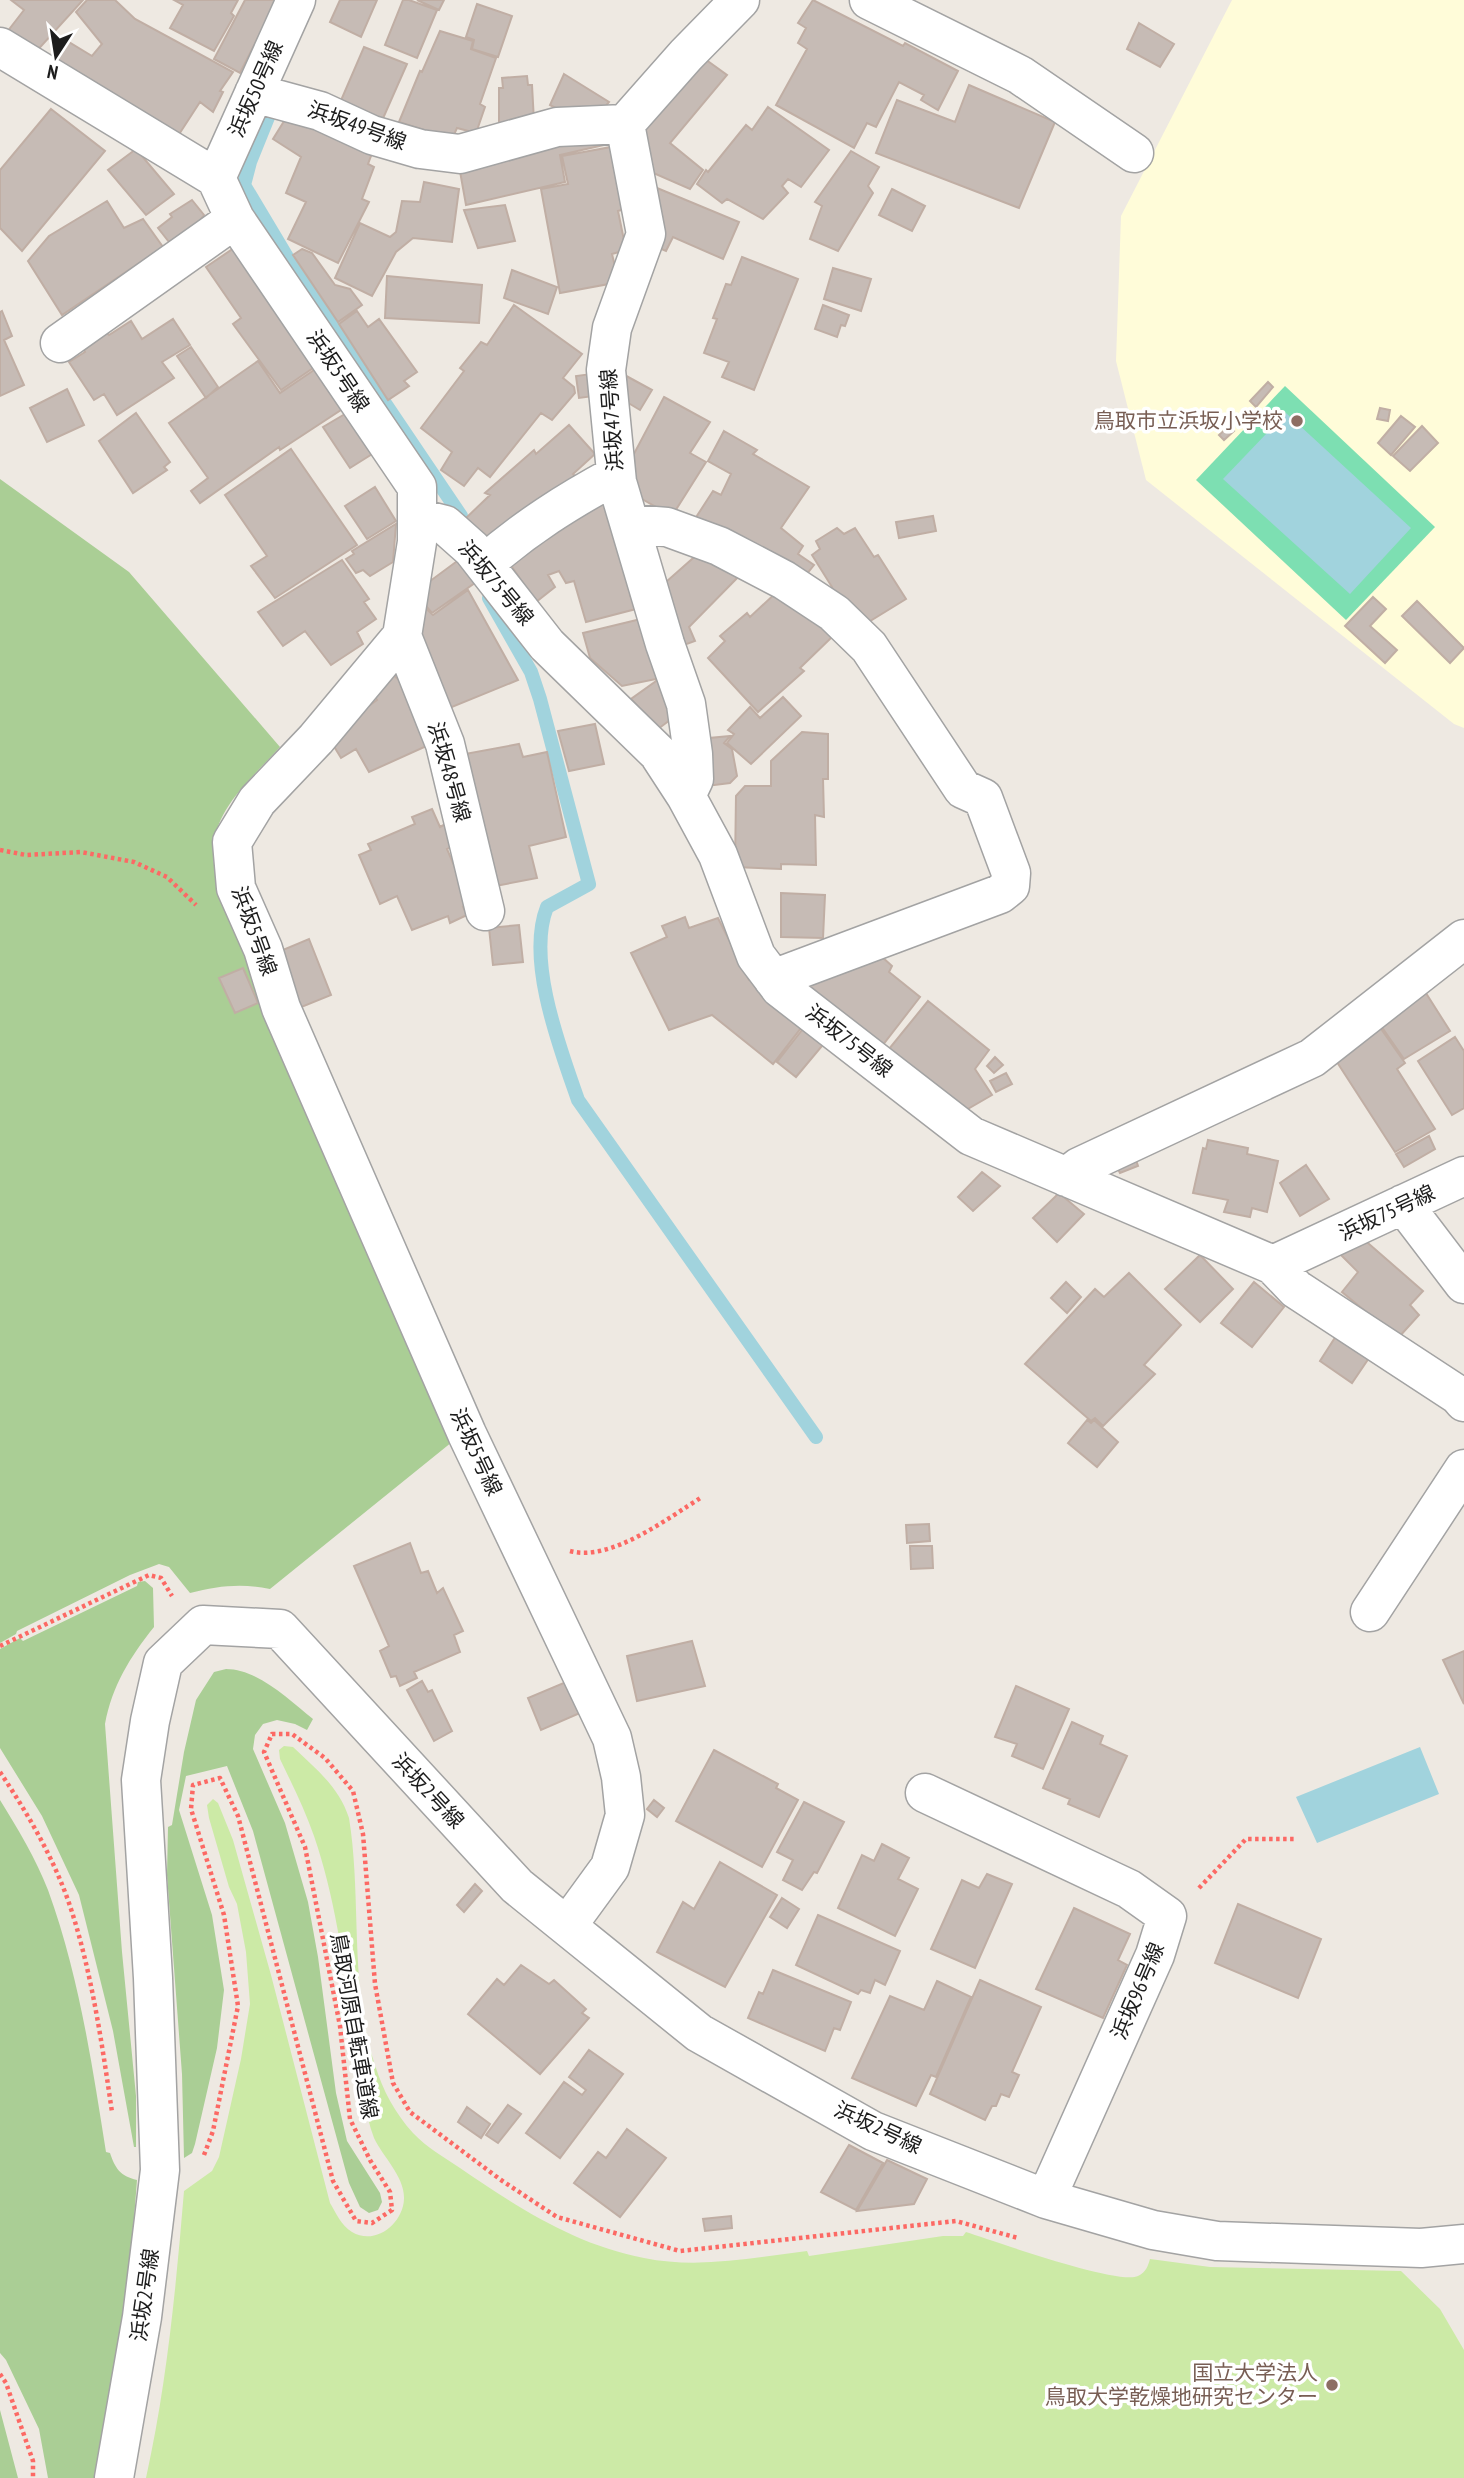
<svg xmlns="http://www.w3.org/2000/svg" width="1464" height="2478" viewBox="0 0 1464 2478" font-family="'PT Sans Narrow','Noto Sans JP',sans-serif">
<rect width="100%" height="100%" fill="#eee9e2"/>
<path fill="#fffcd9" d="M1232,0H1464V728L1454,724L1146,480L1116,361L1121,216Z"/>
<path fill="#cceaa6" d="M284,1746L293,1747C316,1769 339,1787 349,1818C362,1897 349,1989 375,2065C383,2091 395,2113 413,2133C427,2148 444,2157 460,2168C517,2207 575,2245 644,2258C698,2269 752,2258 807,2251L809,2256L943,2236H963L966,2232C994,2241 1117,2285 1138,2276C1146,2272 1148,2266 1150,2259L1210,2267L1401,2271L1440,2309L1464,2350V2478H146C167,2383 176,2287 184,2191L212,2171L219,2157L241,2059L250,2004L246,1952L237,1904L229,1887L209,1818L207,1805L213,1799L218,1803L233,1840L271,1975L330,2203C336,2213 341,2225 352,2232C375,2246 403,2224 404,2199C405,2177 383,2157 374,2138C369,2125 366,2110 363,2097C358,2073 356,2048 352,2023C344,1962 334,1894 314,1836C305,1810 292,1784 280,1759L279,1750Z"/>
<path fill="#aace95" d="M0,479L129,572L280,747C247,784 204,816 215,870L452,1442L270,1589C241,1583 218,1586 190,1593L169,1567L159,1564L130,1575L17,1631L16,1634L0,1643Z
M145,1581L153,1588L154,1627C130,1657 112,1686 105,1724L122,1952L136,2096V2147H134L113,2031L79,1895L42,1816L0,1748V1649L20,1638L23,1641L137,1586L138,1582Z
M226,1669C258,1669 289,1700 313,1719L307,1730L295,1724L277,1720L263,1724L255,1735L253,1749L285,1823L308,1902L318,1957L336,2093L347,2141L380,2193L382,2202L378,2210L369,2213L360,2207L349,2183L253,1831L227,1766L186,1776L179,1810L212,1915L224,1990L217,2048L195,2144L192,2153L184,2158L182,2074L167,1875L168,1827L172,1825L184,1752L196,1700L214,1672Z
M0,1800C18,1829 36,1859 48,1890C79,1975 92,2064 106,2152L110,2153C115,2168 120,2176 137,2180L131,2258L121,2353L97,2478H48L39,2429L6,2360L0,2353Z
M0,2410L18,2478H0Z"/>
<path fill="#7ddfb2" d="M1285,386L1435,527L1346,620L1196,480Z"/>
<path fill="#a1d3dd" d="M1286,413L1411,528L1350,594L1223,479Z
M1420,1747L1439,1794L1317,1843L1296,1797Z"/>
<g fill="none" stroke-linecap="round" stroke-linejoin="round">
<path stroke="#a1d3dd" stroke-width="14" d="M271,110L250,162L244,185L293,267L461,516
M489,598L531,672L540,699L589,884L547,907C526,960 560,1048 578,1100L816,1437"/>
</g>
<path fill="#c6bbb5" stroke="#c0aea4" stroke-width="2" d="M11,0H83L34,54L4,36L24,10Z
M87,0H115L135,19L233,72L220,91L223,92L213,112L200,102L176,139L53,65L67,41L92,56L102,44L76,12Z
M174,0H238L231,13L234,16L214,51L170,28L183,5Z
M245,0H277L240,73L214,59Z
M340,0H377L361,37L330,22Z
M403,0H409L437,10L417,58L385,45Z
M417,0H444L439,10Z
M813,0L903,46L905,43L958,71L938,110L921,100L924,95L899,82L876,127L867,123L854,148L776,105L807,49L798,43L806,28L798,23Z
M477,4L512,16L498,57L472,49L474,40L466,37Z
M1139,23L1174,44L1160,67L1127,49Z
M440,31L473,41L471,49L496,58L480,104L485,107L476,133L457,128L452,139L399,122L420,71L422,72Z
M364,47L407,64L381,123L339,105Z
M698,54L727,75L670,143L703,170L690,189L651,172L630,134Z
M564,74L609,102L604,108L572,117L550,105Z
M527,76L528,85H532L534,121L499,125V88H503L502,78Z
M969,85L1055,122L1019,208L876,153L897,100L955,122Z
M768,107L829,150L801,187L788,179L782,186L788,193L763,219L727,199L722,203L697,184L706,170L708,172L746,125L752,130Z
M51,109L105,151L22,251L0,228V170Z
M291,110L377,140L368,164L374,167L362,199L369,202L338,263L288,239L306,202L286,193L301,157L273,139Z
M603,134L608,144L560,155L565,182L466,205L458,160Z
M611,147L628,208L618,211L626,250L612,254L617,275L614,283L560,293L541,189L568,184L562,156Z
M136,149L174,194L146,215L108,170Z
M851,151L879,167L868,186L873,193L838,251L810,239L822,206L815,202Z
M424,182L459,189L452,242L413,238L396,252L372,296L335,278L360,223L390,237L396,232L402,201L420,202Z
M657,188L739,222L723,259L673,237L666,251L652,245L651,205Z
M892,189L925,206L912,231L879,215Z
M192,200L204,215L198,223L169,242L158,228L172,217L170,214Z
M107,201L124,228L143,219L163,247L62,315L28,261L49,236Z
M505,205L515,241L478,248L464,210Z
M237,246L319,364L281,390L233,324L241,318L206,267Z
M302,249L312,253L335,285L350,289L362,305L338,322L293,255Z
M742,257L798,279L754,390L722,377L729,362L704,353L717,319L713,318L726,284L731,285Z
M833,268L871,279L861,311L824,299Z
M512,270L557,287L548,314L504,298Z
M387,276L482,285L479,323L385,318Z
M514,305L582,354L563,378L574,387L575,393L552,420L541,413L490,477L478,468L464,486L441,470L452,452L421,428L464,371L460,368L481,342L487,345Z
M823,305L849,315L845,326L841,325L837,337L815,329Z
M2,311L12,336L4,340L24,385L0,396V312Z
M357,311L368,327L379,319L417,372L404,381L409,386L388,400L339,324Z
M173,319L190,345L162,362L174,378L117,415L104,394L94,400L69,362L85,352L84,350L107,333L109,335L131,321L142,339Z
M191,347L218,387L206,398L177,356Z
M258,361L280,393L317,368L347,406L280,450L279,447L200,503L191,491L208,478L169,423Z
M619,372L652,390L640,410L620,398Z
M591,374L594,396L579,398L576,376Z
M1268,382L1273,387L1256,407L1250,401Z
M67,389L84,425L47,442L30,408Z
M664,397L710,422L690,453L706,462L672,516L626,490L627,467Z
M1380,408L1390,410L1388,421L1377,419Z
M350,411L377,451L350,468L323,427Z
M136,413L170,462L164,467L167,470L133,493L99,441Z
M1401,416L1415,427L1391,455L1378,443Z
M569,425L595,454L573,474L575,476L491,546L465,519L490,495L485,493L534,450L536,454Z
M1229,426L1234,431L1224,440L1219,435Z
M1422,426L1438,443L1410,471L1393,456Z
M724,431L757,450L753,454L809,487L781,528L803,546L798,554L814,565L802,580L693,522L713,491L721,495L731,474L708,461Z
M291,449L357,545L275,598L251,566L267,556L225,495Z
M375,487L396,521L367,539L345,506Z
M604,493L637,592L630,595L636,609L586,622L574,581L566,583L559,571L548,575L555,587L536,602L508,561Z
M933,516L936,531L899,538L896,522Z
M396,524L393,562L370,576L363,570L356,573L346,559L354,554L352,551Z
M837,528L844,534L855,528L874,557L878,555L906,599L862,626L826,593L832,587L812,555L820,549L816,541Z
M700,552L744,571L689,627L695,641L673,649L658,589Z
M464,556L482,578L432,613L419,598L422,587Z
M342,560L369,599L364,602L376,619L357,632L363,644L331,665L305,631L283,646L258,612Z
M780,589L833,636L800,668L804,671L758,712L708,658L725,641L720,636L747,613L750,617Z
M468,590L518,680L447,709L411,628L421,604L433,615Z
M1373,597L1386,609L1370,626L1397,650L1385,663L1345,626Z
M1417,601L1464,648L1450,663L1402,616Z
M645,618L661,678L622,686L590,658L583,633Z
M393,675L407,686L431,744L369,772L356,749L341,758L332,743L359,713L377,700L374,695Z
M659,679L678,714L658,729L631,699Z
M783,697L801,716L751,764L727,743L734,734L728,730L750,707L760,718Z
M595,724L604,764L569,771L558,731Z
M802,732L828,734V779H823L824,817L815,815L816,865L781,864V869L735,867L736,796L745,786H771V761Z
M730,736L724,743L732,749L737,776L730,783L707,786L699,739Z
M519,744L523,757L547,752L566,837L529,846L537,878L490,887L465,754Z
M432,809L440,827L451,821L461,843L447,849L470,903L463,907L467,915L450,923L448,916L412,930L397,896L380,904L359,855L371,850L368,844L415,824L412,817Z
M781,893L825,895L823,938L781,937Z
M685,917L689,928L718,918L749,980L755,979L804,1024L773,1064L712,1015L669,1030L631,953L667,937L662,926Z
M519,925L523,962L493,965L489,928Z
M309,939L331,995L299,1008L278,952Z
M870,946L892,966L889,972L920,997L882,1046L804,982Z
M243,968L258,1003L235,1013L219,978Z
M1424,990L1450,1031L1404,1059L1379,1023Z
M928,1001L989,1050L975,1069L992,1095L959,1114L889,1049Z
M806,1025L827,1040L796,1077L777,1062Z
M1379,1026L1405,1063L1397,1069L1435,1129L1395,1152L1335,1059Z
M1455,1037L1464,1051V1108L1452,1115L1418,1061Z
M995,1057L1003,1065L994,1073L987,1066Z
M1006,1073L1012,1084L996,1092L990,1081Z
M1429,1136L1435,1149L1404,1167L1396,1154Z
M1208,1140L1248,1148L1247,1154L1278,1161L1267,1212L1252,1208L1250,1217L1224,1212L1228,1200L1193,1193L1203,1148L1206,1149Z
M1135,1157L1138,1166L1120,1173L1116,1165Z
M1306,1165L1329,1199L1300,1216L1280,1183Z
M982,1172L1000,1186L973,1211L958,1197Z
M1059,1193L1084,1214L1057,1242L1033,1218Z
M1361,1237L1423,1291L1410,1305L1419,1315L1398,1338L1342,1292L1358,1272L1341,1255Z
M1200,1255L1233,1289L1200,1322L1165,1289Z
M1129,1273L1181,1325L1144,1365L1155,1374L1103,1426L1095,1418L1091,1421L1025,1364L1095,1289L1104,1297Z
M1066,1282L1081,1297L1067,1313L1051,1298Z
M1254,1282L1284,1307L1252,1347L1221,1323Z
M1338,1333L1371,1355L1352,1383L1320,1361Z
M1087,1420L1091,1423L1094,1420L1118,1442L1097,1467L1068,1443Z
M929,1524L930,1541L907,1543L906,1525Z
M410,1543L421,1573L428,1571L437,1593L443,1588L463,1631L454,1635L460,1652L414,1672L417,1678L400,1686L396,1676L391,1677L380,1651L389,1646L354,1566Z
M910,1546H932L933,1568L911,1569Z
M692,1641L705,1686L637,1701L627,1656Z
M1464,1651V1704L1443,1660Z
M422,1681L428,1692L432,1690L452,1731L434,1741L407,1690Z
M566,1682L580,1713L541,1730L528,1698Z
M1016,1686L1069,1709L1043,1769L1012,1756L1017,1744L995,1737Z
M1072,1722L1103,1736L1100,1744L1127,1756L1099,1817L1068,1804L1070,1799L1043,1788Z
M714,1750L778,1784L776,1788L798,1800L762,1867L676,1821Z
M654,1800L664,1808L657,1817L647,1809Z
M804,1802L844,1822L817,1873L814,1872L802,1890L783,1880L793,1860L777,1852Z
M882,1844L909,1858L898,1879L918,1889L895,1936L838,1908L862,1855L874,1861Z
M720,1862L777,1895L725,1987L657,1952L683,1902L694,1909Z
M987,1874L1012,1884L975,1968L931,1949L962,1880L979,1888Z
M475,1884L482,1891L464,1912L457,1905Z
M782,1898L799,1909L787,1928L770,1917Z
M1238,1904L1321,1939L1298,1998L1215,1963Z
M1074,1908L1130,1934L1118,1960L1127,1965L1103,2018L1036,1989Z
M818,1915L900,1951L885,1985L875,1980L870,1993L861,1990L858,1994L796,1965Z
M521,1965L549,1984L554,1980L586,2009L582,2013L589,2018L540,2074L468,2014L497,1979L504,1985Z
M773,1970L851,2002L840,2030L834,2028L825,2051L748,2018L759,1992L763,1994Z
M980,1980L1041,2007L1012,2072L1019,2075L1009,2097L1001,2094L996,2106H992L985,2120L930,2094Z
M937,1981L971,1997L936,2077L931,2075L916,2106L852,2078L890,1996L924,2010Z
M589,2050L623,2074L560,2158L526,2133L564,2082L582,2095L586,2090L569,2077Z
M508,2105L521,2114L498,2143L486,2135Z
M467,2107L490,2124L481,2138L458,2122Z
M627,2129L666,2158L620,2217L574,2183L598,2152L606,2158Z
M849,2145L883,2163L856,2210L821,2192Z
M887,2160L927,2179L914,2204L857,2211Z
M731,2216L732,2228L705,2231L703,2219Z"/>
<g fill="none" stroke-linecap="round" stroke-linejoin="round">
<defs>
<path id="minor" d="M869,0L1020,75L1134,153
M0,47L216,178L235,219L417,487V542L402,636L316,739L257,801L232,842L236,888L263,949L281,1008L467,1434L612,1738L621,1777L625,1815L610,1867L567,1926
M254,93L320,111L372,135L420,149L460,154L557,127L625,124
M216,178L296,0
M60,343L235,219
M417,518L445,525L472,549L547,645L658,753L686,796L718,855L756,956L780,988L971,1136L1273,1265L1464,1176
M630,524L667,527L719,546L784,580L834,613L869,647L963,789L983,798L1011,873L1010,886L1000,894L773,979
M484,564C527,527 566,502 616,475
M402,636L445,744L485,911
M686,796L694,779L693,754L686,704L665,644L617,482L606,370L612,328L646,234L625,124L686,55L740,0
M1066,1177L1079,1167L1312,1058L1464,939
M1403,1204L1464,1284
M1273,1265L1296,1289L1458,1395L1464,1402
M1370,1612L1464,1469
M925,1793L1129,1889L1167,1916L1155,1955L1046,2199
M114,2478L142,2317L160,2170L153,1978L141,1780L150,1721L163,1663L203,1625L280,1629L517,1886L699,2033L873,2131L1046,2199L1153,2230L1217,2241L1421,2248L1464,2244"/>
</defs>
<use href="#minor" stroke="#a3a3a3" stroke-width="41"/>
<path stroke="#fc6964" stroke-width="4.5" stroke-dasharray="3.5 3.5" stroke-linecap="butt" d="M0,850L26,855L81,852L134,862L167,877L196,905
M570,1551C611,1562 668,1518 702,1497
M0,1646L149,1575L161,1578L172,1596
M0,1772C28,1814 55,1860 71,1909C92,1974 102,2044 112,2112
M1199,1888L1246,1839H1297
M204,2155L213,2131L238,2006L224,1915L191,1809L193,1785L220,1778L238,1816L333,2181L356,2221L372,2223L392,2210L390,2192L370,2160L350,2119L340,2026L305,1847L264,1752L272,1734H292L325,1758L353,1791L363,1834L375,1984L393,2083L410,2112L501,2180L557,2217L680,2251L956,2221L1018,2238
M0,2374L6,2383L33,2461V2478"/>
<use href="#minor" stroke="#fff" stroke-width="38"/>
</g>
<g fill="#8d6e63" stroke="#fff" stroke-width="2.5">
<circle cx="1297" cy="421" r="7"/>
<circle cx="1332" cy="2385" r="7"/>
</g>
<g text-anchor="middle" stroke-width="7" stroke-linejoin="round" paint-order="stroke">
<g font-size="21" fill="#1c1c1c" stroke="#fff">
<text transform="translate(256 89) rotate(-66)" y="7">浜坂50号線</text>
<text transform="translate(357 126) rotate(20)" y="7">浜坂49号線</text>
<text transform="translate(338 371) rotate(56)" y="7">浜坂5号線</text>
<text transform="translate(612 420) rotate(-94)" y="7">浜坂47号線</text>
<text transform="translate(496 583) rotate(50)" y="7">浜坂75号線</text>
<text transform="translate(449 772) rotate(74)" y="7">浜坂48号線</text>
<text transform="translate(254 931) rotate(70)" y="7">浜坂5号線</text>
<text transform="translate(849 1041) rotate(38)" y="7">浜坂75号線</text>
<text transform="translate(1387 1213) rotate(-25)" y="7">浜坂75号線</text>
<text transform="translate(476 1452) rotate(65)" y="7">浜坂5号線</text>
<text transform="translate(428 1791) rotate(47)" y="7">浜坂2号線</text>
<text transform="translate(1138 1991) rotate(-67)" y="7">浜坂96号線</text>
<text transform="translate(354 2026) rotate(80)" y="7">鳥取河原自転車道線</text>
<text transform="translate(878 2128) rotate(25)" y="7">浜坂2号線</text>
<text transform="translate(145 2295) rotate(-82)" y="7">浜坂2号線</text>
</g>
<g font-size="21" fill="#785e54" stroke="#fff" text-anchor="end">
<text x="1283" y="428">鳥取市立浜坂小学校</text>
<text x="1318" y="2380">国立大学法人<tspan x="1318" dy="24">鳥取大学乾燥地研究センター</tspan></text>
</g>
</g>
<g transform="translate(56 56) rotate(192)" stroke="#ffffff" stroke-width="5" paint-order="stroke">
<path d="M0-5L12 26L0 18L-12 26Z" fill="#1c1c1c"/>
<text y="-10" font-size="19" font-weight="bold" text-anchor="middle" fill="#1c1c1c">N</text>
</g>
</svg>
